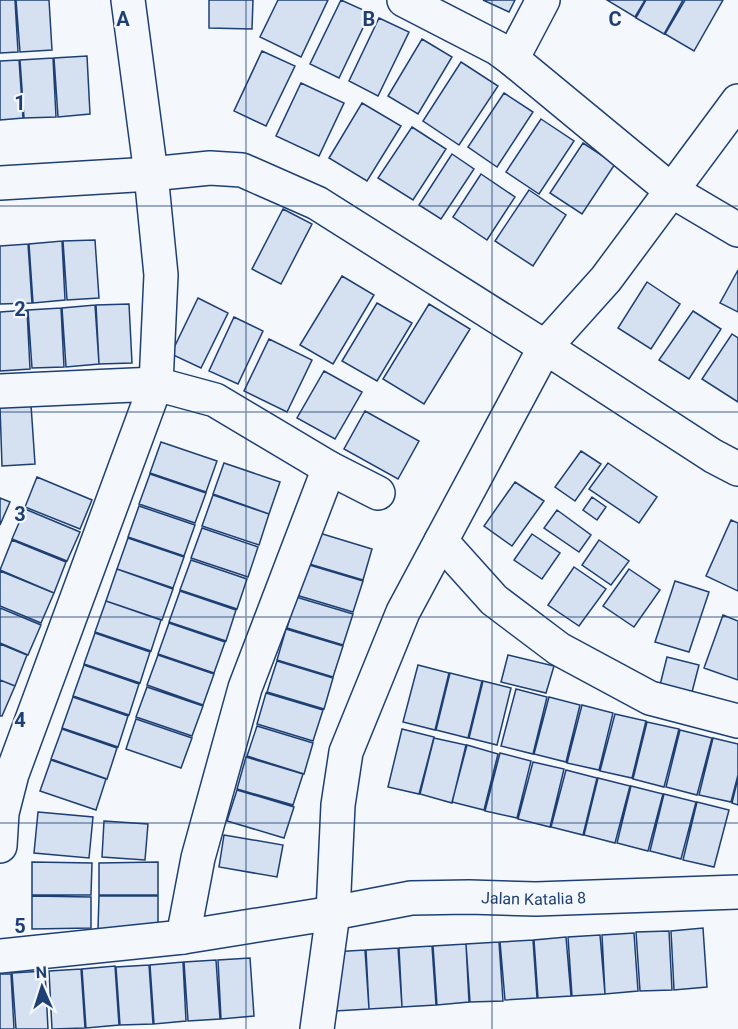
<svg xmlns="http://www.w3.org/2000/svg" width="738" height="1029" viewBox="0 0 738 1029" font-family="Roboto,sans-serif">
<rect width="100%" height="100%" fill="#f4f7fb"/>
<path fill="#d5e0f0" stroke="#1d3f73" stroke-width="1.5" d="M0,0H15L18,52L0,53Z
M16,0H49L52,50L20,52Z
M209,0H253L252,29L209,28Z
M278,0H328L301,57L260,37Z
M341,0L370,13L339,78L310,64Z
M483,0H515L509,12Z
M607,0H645L635,17Z
M646,0H683L664,34L636,18Z
M685,0H723L694,51L665,34Z
M379,18L409,32L378,96L349,81Z
M422,39L452,57L418,114L388,96Z
M262,51L295,66L266,126L234,111Z
M87,56L90,114L58,117L54,58Z
M53,58L56,117L24,118L20,60Z
M19,60L23,118L0,120V61Z
M461,62L498,86L459,145L423,121Z
M301,83L344,103L319,156L276,136Z
M504,93L533,112L497,167L468,147Z
M362,103L401,126L367,181L329,158Z
M541,119L574,141L539,194L506,172Z
M412,127L446,149L413,200L378,178Z
M583,143L615,164L582,214L550,193Z
M452,154L474,169L441,219L419,205Z
M481,174L515,197L487,240L453,217Z
M529,190L566,215L533,266L495,241Z
M283,209L312,224L281,284L252,269Z
M95,240L99,298L67,300L63,241Z
M62,241L65,300L33,303L29,244Z
M28,244L32,303L0,304V246Z
M738,270V312L720,303Z
M342,276L374,295L333,364L300,345Z
M647,282L680,304L651,349L618,328Z
M198,298L228,313L201,368L171,354Z
M377,303L412,323L377,381L342,361Z
M129,304L132,363L99,364L96,305Z
M429,304L470,329L424,404L383,379Z
M95,305L99,364L66,367L62,308Z
M61,308L64,367L32,368L28,310Z
M27,310L30,369L0,371V312Z
M693,311L721,329L689,379L659,360Z
M234,317L263,331L238,384L209,371Z
M732,334L738,338V402L702,379Z
M269,339L312,360L287,412L244,391Z
M324,371L362,392L335,439L297,418Z
M31,405L35,464L2,466L0,407Z
M365,411L419,441L398,479L344,449Z
M161,442L217,461L206,492L150,473Z
M581,451L601,464L575,501L555,487Z
M224,463L280,482L269,514L213,494Z
M608,463L657,497L639,523L589,489Z
M150,474L206,493L195,523L139,504Z
M37,477L92,500L80,529L25,507Z
M515,482L544,501L512,546L484,526Z
M213,495L269,514L259,545L202,526Z
M592,497L606,507L597,520L583,510Z
M0,498L10,502L0,525Z
M139,506L195,525L184,556L128,537Z
M25,509L80,532L67,561L12,539Z
M557,510L591,535L579,552L544,528Z
M731,520L738,523V591L706,576Z
M202,528L258,547L248,577L191,558Z
M316,532L372,549L363,580L306,563Z
M532,534L560,553L542,579L514,560Z
M128,538L184,557L173,588L117,569Z
M12,540L66,562L54,593L0,570Z
M599,540L629,561L611,585L582,565Z
M191,560L247,579L237,609L180,590Z
M306,564L363,581L353,612L296,595Z
M574,567L606,589L579,626L548,605Z
M117,569L173,589L162,620L106,601Z
M629,569L660,590L634,627L603,606Z
M0,571L54,593L41,623L0,606Z
M675,581L709,592L689,652L655,642Z
M180,591L236,610L226,641L169,622Z
M296,597L353,614L343,645L287,628Z
M106,601L161,620L151,651L95,632Z
M0,608L41,625L28,655L0,643Z
M723,615L738,621V680L704,668Z
M169,623L225,642L214,673L158,654Z
M286,629L343,646L333,677L277,660Z
M95,633L150,652L140,683L84,664Z
M0,644L27,655L15,686L0,680Z
M158,655L214,674L203,705L147,685Z
M508,655L554,666L546,693L501,682Z
M667,657L699,665L692,692L660,685Z
M277,661L333,678L324,709L267,692Z
M84,665L139,684L129,715L73,696Z
M418,665L449,673L435,730L403,722Z
M450,673L482,681L468,738L436,730Z
M0,680L15,686L2,716H0Z
M483,681L511,688L497,745L469,738Z
M147,687L203,706L192,736L136,717Z
M516,689L547,697L533,754L501,746Z
M266,693L323,710L313,741L257,724Z
M73,697L128,716L118,747L62,728Z
M549,697L580,705L566,762L534,754Z
M582,705L613,713L599,770L567,763Z
M615,714L646,721L632,778L600,771Z
M136,719L192,738L181,768L126,749Z
M647,722L679,729L664,787L633,779Z
M257,726L313,743L304,774L247,756Z
M62,729L117,748L107,779L51,759Z
M402,729L434,737L419,794L388,787Z
M680,730L712,738L697,795L666,787Z
M434,738L466,745L452,803L420,794Z
M713,738L738,744V775L731,802L699,795Z
M467,745L498,754L484,810L452,802Z
M500,753L531,761L517,818L485,811Z
M246,757L303,774L293,805L237,789Z
M51,760L106,779L96,810L40,791Z
M533,762L564,769L550,827L518,819Z
M566,770L597,778L583,835L551,827Z
M598,778L630,786L615,843L584,835Z
M738,778V805L732,803Z
M631,786L663,794L648,851L617,843Z
M237,790L294,807L284,838L227,821Z
M664,794L696,802L681,859L650,851Z
M697,802L729,810L714,867L683,860Z
M38,812L93,817L89,858L34,853Z
M104,821L148,824L145,860L102,857Z
M224,835L283,845L277,877L219,867Z
M32,862L92,863L91,895H32Z
M158,862V895H99V863Z
M32,896L91,897V928L32,929Z
M99,896H158V929H98Z
M703,928L707,987L674,990L671,931Z
M669,931L672,990L640,991L636,932Z
M634,933L638,991L605,994L602,935Z
M600,935L605,994L572,996L568,937Z
M566,937L571,996L538,998L534,940Z
M533,940L537,998L505,1000L500,942Z
M499,942L503,1001L470,1002L466,944Z
M466,944L469,1002L437,1005L433,946Z
M432,946L436,1005L402,1007L399,948Z
M398,948L402,1007L369,1009L366,950Z
M365,950L369,1009L335,1011L332,952Z
M250,958L254,1016L221,1019L218,960Z
M216,960L220,1019L188,1021L184,962Z
M183,962L186,1021L154,1024L150,965Z
M149,965L153,1024L120,1025L116,967Z
M115,966L119,1025L86,1028L82,969Z
M81,969L85,1028L52,1029L49,971Z
M45,971L48,1029H16L12,973Z
M0,974H11L14,1029H0Z"/>
<g fill="none" stroke-linecap="round" stroke-linejoin="round">
<defs>
<g id="minor">
<path d="M404,0L497,48L512,59L672,191L738,230"/>
<path d="M512,59L543,0"/>
<path d="M0,183L151,174L210,168L242,170L317,203L545,347L713,456L738,469"/>
<path d="M0,391L156,384L215,400L329,468L378,493"/>
<path d="M441,541L494,600L559,649L650,698L738,721"/>
<path d="M0,846L2,813L12,774L156,384L161,275L151,174L128,0"/>
<path d="M183,937L198,858L245,688L329,468"/>
<path id="s1" d="M0,956L183,937L333,913L411,898L469,897L536,899L738,892"/>
<path d="M317,1029L333,913L338,805L346,752L403,612L545,347L606,279L738,101"/>
</g>
</defs>
<use href="#minor" stroke="#1d3f73" stroke-width="36"/>
<use href="#minor" stroke="#f4f7fb" stroke-width="33"/>
</g>
<path fill="none" stroke="#1d3f73" stroke-width="1.5" stroke-opacity="0.55" d="M246,0V1029M492,0V1029M0,206H738M0,412H738M0,617H738M0,823H738"/>
<g text-anchor="middle" stroke-width="4.5" stroke-linejoin="round" paint-order="stroke">
<g font-size="16" fill="#1d3f73" stroke="#f4f7fb">
<text dy="6" stroke="none"><textPath href="#s1" startOffset="538">Jalan Katalia 8</textPath></text>
</g>
</g>
<g font-size="20" text-anchor="middle" font-weight="bold" fill="#1d3f73" stroke="#f4f7fb" stroke-width="4.5" stroke-linejoin="round" paint-order="stroke">
<text x="123" y="26">A</text>
<text x="369" y="26">B</text>
<text x="615" y="26">C</text>
<text x="20" y="110">1</text>
<text x="20" y="316">2</text>
<text x="20" y="521">3</text>
<text x="20" y="727">4</text>
<text x="20" y="933">5</text>
</g>
<g transform="translate(42 987) rotate(357)" stroke="#f4f7fb" stroke-width="4.5" paint-order="stroke">
<path d="M0-4.5L10 22L0 15L-10 22Z" fill="#1d3f73"/>
<text y="-9" font-size="16" font-weight="bold" text-anchor="middle" fill="#1d3f73">N</text>
</g>
</svg>
